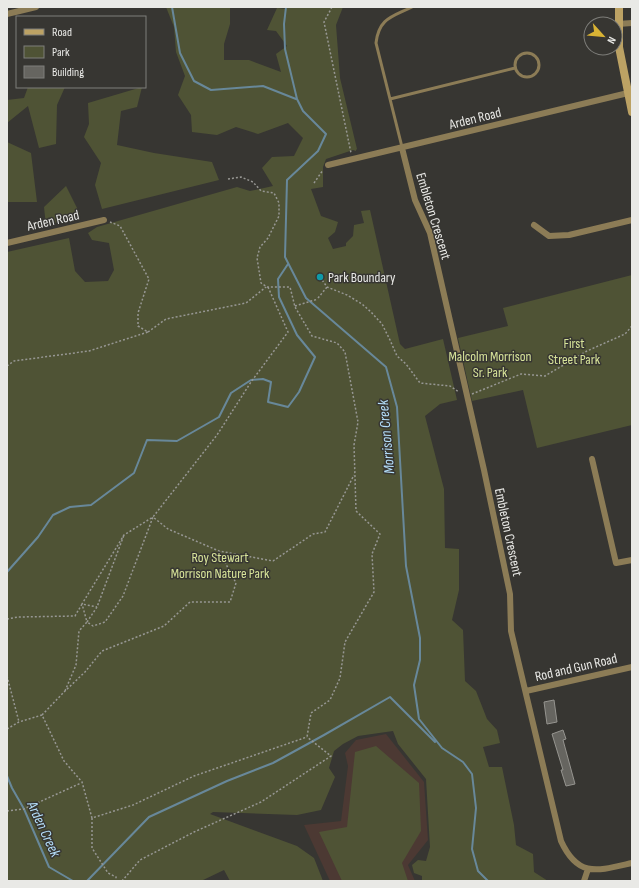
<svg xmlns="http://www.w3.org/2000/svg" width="639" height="888" viewBox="0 0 639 888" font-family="'Sofia Sans Condensed',sans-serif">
<rect width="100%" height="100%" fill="#373632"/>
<path fill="#4c3933" d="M386,734L424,782L428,840L408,865L415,881H330L304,825L341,821L348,766L345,753L356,740Z"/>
<path fill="#4f5335" d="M166,7L230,8V24L224,44V60H249L281,72L276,54L287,46L276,31L267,30L277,8L287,9V7H343L336,25L340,78L357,149L356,150V151L353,150L326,159L323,167V187L311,189L321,216L338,222L335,232L328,238L333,249L346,246V243L353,236L354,225L364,223L361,211L370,210L400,344L405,349L443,339L457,400L440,404L425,416L444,489L445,548L459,549V590L452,620L463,630L465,681L476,691L487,719L497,730L500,743L483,747L489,767H502L514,825L516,845L533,854L534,872L548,881H422V876L414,873L412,865L418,860L426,861L430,847L426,779L398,744L393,731L358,736L343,744L334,751L329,768L335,777L321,810L297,815L213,812L210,814L297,846L314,858L323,881H230L224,870L201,881H7V252L69,238L75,271L85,282L108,281L114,270L109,243L92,240L88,233L97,227L237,187L250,191L273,186L262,168L272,157L294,156L303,138L288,123L258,134L236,127L217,135L192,132L191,115L178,95L185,76L176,52L174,27Z
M28,87H65L57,105L56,144L39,148L28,106L7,123V100L24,98Z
M142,87L137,107L121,111L117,145L154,153L212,162L219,180L102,209L95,185L101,163L84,137L89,124L88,103Z
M7,142L31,153L37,202H7Z
M66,186L80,214L46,226L44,207Z
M632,275V425L537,448L523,390L472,401L458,338L508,326L503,308Z
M376,746L419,783L421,831L402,863L408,881H342L319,832L347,827L355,752Z"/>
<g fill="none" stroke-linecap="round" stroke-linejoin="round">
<path stroke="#68889a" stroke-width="2" d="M172,7L180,53L194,81L211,90L263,86L296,99
M286,7L284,24L285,49L297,99L303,111L326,134L318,151L287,180L285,257L306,298L386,367L397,407L406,566L420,638V660L414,685L419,719L442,748L463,762L472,774L476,808L472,849L478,871L488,881
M7,572L38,537L53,515L70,507L91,505L134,473L147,440L177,441L219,417L231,393L251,380L263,379L271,382L268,402L288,407L299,392L315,357L297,335L279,297L278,279L288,264
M7,776L12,788L24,809L49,867L73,881
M87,881L149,817L227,781L273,763L324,735L390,697L435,742"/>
</g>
<path fill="#666560" stroke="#95948f" d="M554,700L557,722L547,724L544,702Z
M563,730L566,739L563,740L575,784L566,786L561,770H563L552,734Z"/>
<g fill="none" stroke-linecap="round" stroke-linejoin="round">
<path stroke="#979793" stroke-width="1.5" stroke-dasharray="2 2" stroke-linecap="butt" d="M332,7L324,22L351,153
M228,179L241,177L253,182L261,191L274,193L279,203V216L268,238L260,247L257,258L261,283L267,287H290L295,307L312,336L337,343L345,352L358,422L354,445L356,511L380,534L372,554L374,592L345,642L340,678L330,700L311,713L307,737
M314,183L323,170
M320,277L327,287L347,295L362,304L371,312L382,324L390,340L397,356L406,364L420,383L450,386L459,392
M268,287L288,332L251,382L217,435L153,517L168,529L219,551L273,561L313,534L325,532L354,475
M318,298L327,287
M295,306L318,299
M148,332L166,319L246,303L266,287
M7,366L14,361L89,351L148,332L138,326V313L149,279L120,226L110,222
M472,394L521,374L545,376L587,351L625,334L632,326
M7,619L18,617L75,616L82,604L97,607
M7,676L19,722
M65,691L76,665L79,631L87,622L93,626L105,622L123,596L153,517L124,535L82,604L87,622L97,607L124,535
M42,715L65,691L85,672L102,651L164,626L190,602H230L236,583L219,551
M7,729L19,722L42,715L64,761L82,782L92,818L133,805L194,776L307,737
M7,811L24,809L81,783
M92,818V848L108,873L116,877V881
M122,881L140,860L194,832L261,802L331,756L307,737"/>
<path stroke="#8c7c56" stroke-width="3" d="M515 65a12 12 0 1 1 24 0a12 12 0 1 1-24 0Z
M390,99L515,68
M402,147L376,43C379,18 392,17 412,7"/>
<path stroke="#8c7c56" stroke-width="6" d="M7,14L36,7
M618,24L632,23
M402,148L415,200L430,233L484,470L510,594L511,631L561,841C578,878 597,871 632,863
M328,165L628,93
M534,225L549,236L569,235L632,220
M7,243L104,220
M592,459L616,563L632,560
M526,691L632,667
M584,881L588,869"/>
<path stroke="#bca264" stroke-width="8" d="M619,7V47L632,112"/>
</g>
<circle fill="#0f9aa8" stroke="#373632" stroke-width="1.5" cx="320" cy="277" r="4"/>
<g text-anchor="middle" stroke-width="3" stroke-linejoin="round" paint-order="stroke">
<g font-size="14" fill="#e9e9e6" stroke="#373632">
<text transform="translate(475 118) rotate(-14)" y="5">Arden Road</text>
<text transform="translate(434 216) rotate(73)" y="5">Embleton Crescent</text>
<text transform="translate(53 220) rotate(-13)" y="5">Arden Road</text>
<text transform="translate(509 532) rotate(78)" y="5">Embleton Crescent</text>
<text transform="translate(576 667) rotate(-13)" y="5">Rod and Gun Road</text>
</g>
<g font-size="14" fill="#e9e9e6" stroke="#373632" text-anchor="start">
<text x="328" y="282">Park Boundary</text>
</g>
<g font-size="14" fill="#d7e399" stroke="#373632">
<text x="574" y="348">First<tspan x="574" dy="16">Street Park</tspan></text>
<text x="490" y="361">Malcolm Morrison<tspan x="490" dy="16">Sr. Park</tspan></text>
<text x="220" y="562">Roy Stewart<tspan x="220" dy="16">Morrison Nature Park</tspan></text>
</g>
<g font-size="15" font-style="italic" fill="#b4defa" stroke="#373632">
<text transform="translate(386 437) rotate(-95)" y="5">Morrison Creek</text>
<text transform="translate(44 829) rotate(65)" y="5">Arden Creek</text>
</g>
</g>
<rect width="639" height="888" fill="none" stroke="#e9e9e6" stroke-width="16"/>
<rect x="16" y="16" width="130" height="72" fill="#373632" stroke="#7e7e7a"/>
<rect x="24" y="29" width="20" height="6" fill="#bca264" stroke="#7e7e7a"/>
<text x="52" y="36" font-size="12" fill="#e9e9e6">Road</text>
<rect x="24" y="46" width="20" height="12" fill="#4f5335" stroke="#7e7e7a"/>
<text x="52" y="56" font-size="12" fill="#e9e9e6">Park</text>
<rect x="24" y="66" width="20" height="12" fill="#666560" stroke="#7e7e7a"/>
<text x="52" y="76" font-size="12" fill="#e9e9e6">Building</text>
<g transform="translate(603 36) rotate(117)"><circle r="19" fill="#373632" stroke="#7e7e7a"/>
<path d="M0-3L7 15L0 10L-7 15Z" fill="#d9b334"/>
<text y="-6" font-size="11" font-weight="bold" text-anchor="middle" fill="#e9e9e6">N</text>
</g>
</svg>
